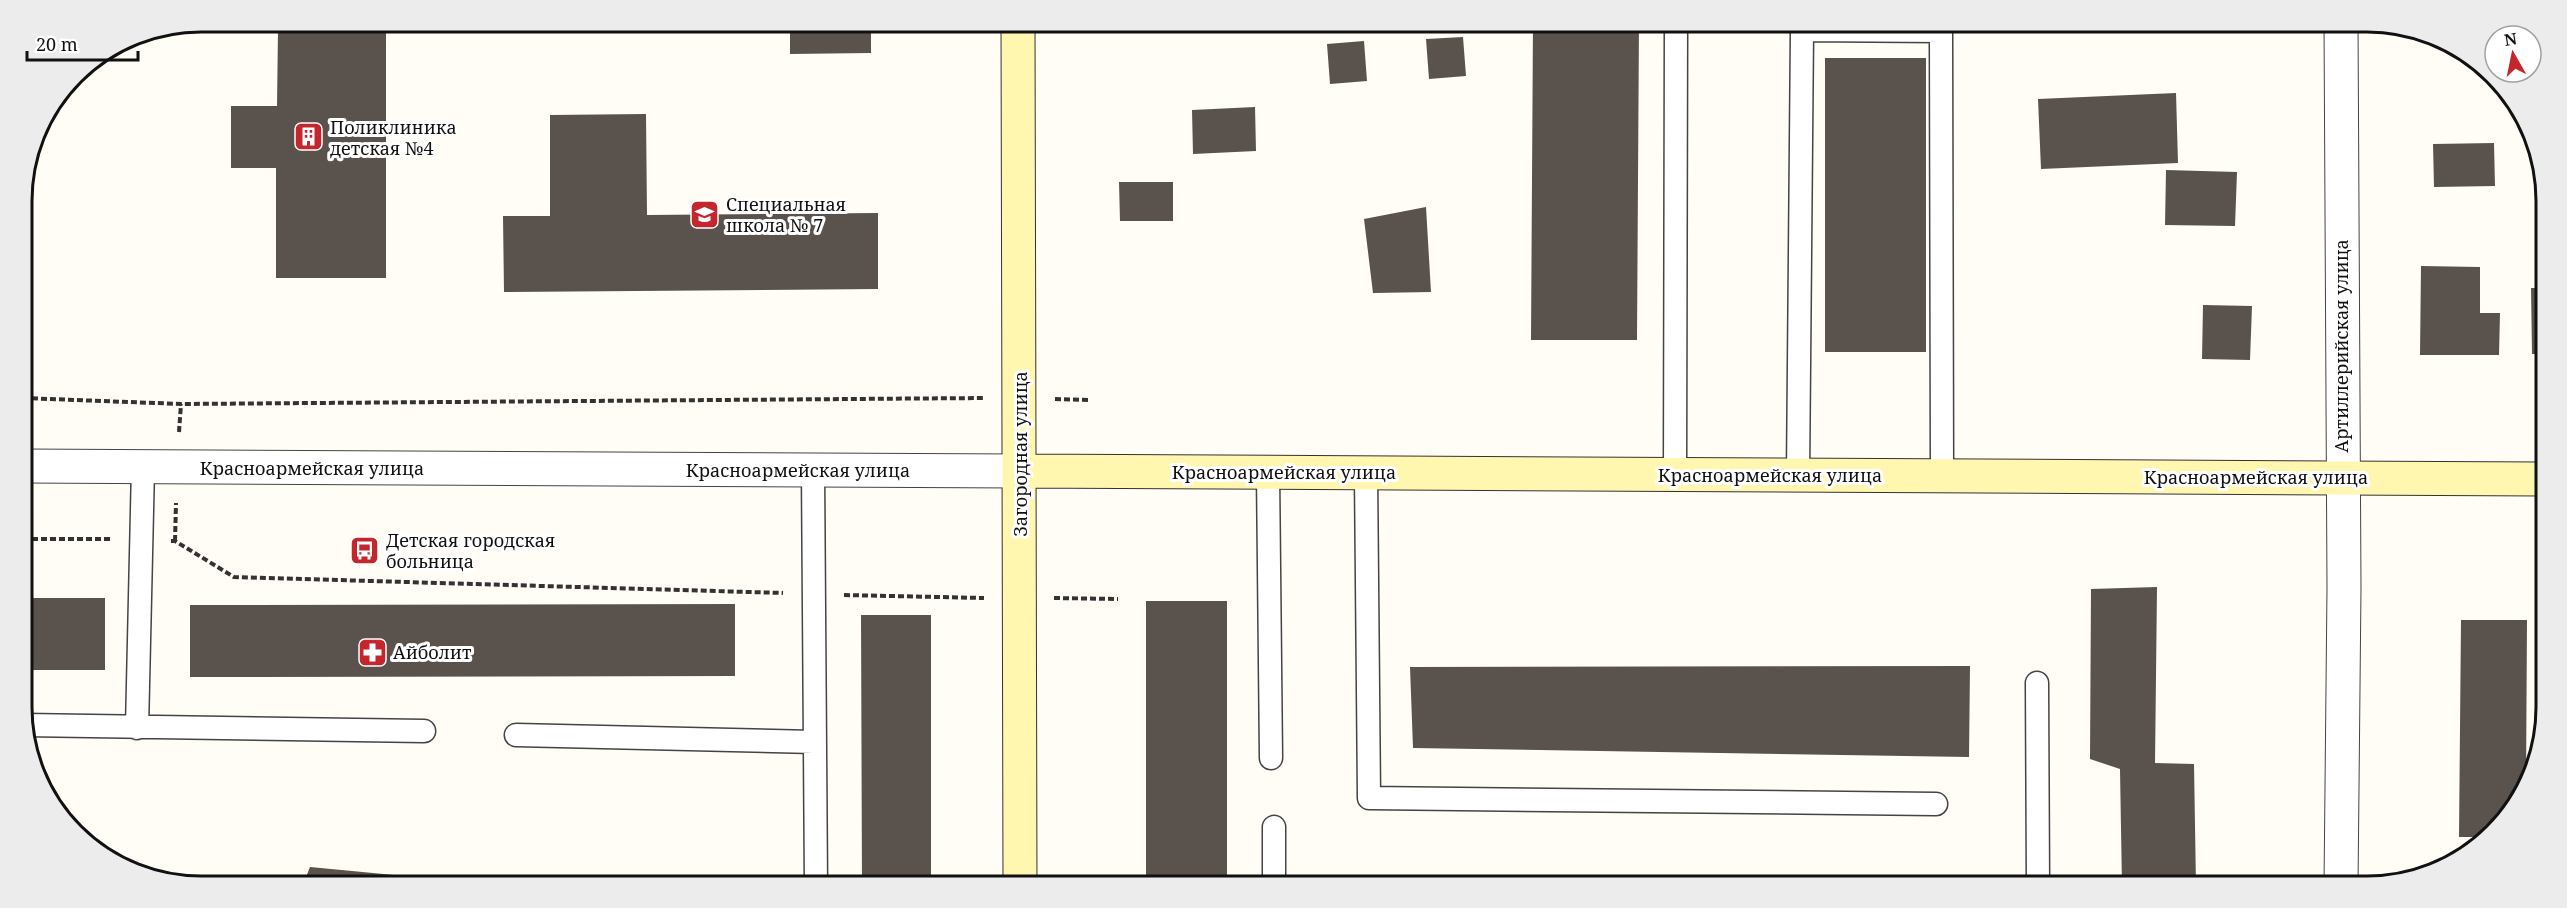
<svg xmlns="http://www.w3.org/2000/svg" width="2567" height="908" font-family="'Noto Serif',serif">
<rect width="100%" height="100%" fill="#fffdf5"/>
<path fill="#5a524d" d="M 790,21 L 871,21 L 871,53 L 790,54 Z
M 1533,21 L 1639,21 L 1637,340 L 1531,340 Z
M 278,29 L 386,29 L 386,278 L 276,278 L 276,168 L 231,168 L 231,106 L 277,106 Z
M 1463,37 L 1466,76 L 1429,79 L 1426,39 Z
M 1364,41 L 1367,81 L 1330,84 L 1327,44 Z
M 1825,58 L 1926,58 L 1926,352 L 1825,352 Z
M 2176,93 L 2178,163 L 2041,169 L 2038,99 Z
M 1255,107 L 1256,151 L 1193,154 L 1192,110 Z
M 646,114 L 647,215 L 878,213 L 878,289 L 504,292 L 503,216 L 550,216 L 550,115 Z
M 2494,143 L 2495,186 L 2434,187 L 2433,144 Z
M 2166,170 L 2237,172 L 2235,226 L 2165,225 Z
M 1119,182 L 1173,182 L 1173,221 L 1120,221 Z
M 1426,207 L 1431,292 L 1373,293 L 1364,219 Z
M 2421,266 L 2480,267 L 2480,313 L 2500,313 L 2499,355 L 2420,355 Z
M 2531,288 L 2545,288 L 2545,354 L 2532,354 Z
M 2203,305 L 2252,306 L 2250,360 L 2202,359 Z
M 2157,587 L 2155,763 L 2194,764 L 2196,887 L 2122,887 L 2120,769 L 2090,759 L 2091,589 Z
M 24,598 L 105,598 L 105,670 L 24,670 Z
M 1146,601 L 1227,601 L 1227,887 L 1146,887 Z
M 735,604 L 735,676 L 190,677 L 190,605 Z
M 861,615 L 931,615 L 931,887 L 862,887 Z
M 2461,620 L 2527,620 L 2526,786 L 2516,808 L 2476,850 L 2476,837 L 2459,837 Z
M 1970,666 L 1969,757 L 1413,748 L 1410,667 Z
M 310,867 L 394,875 L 393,887 L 302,887 Z
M 220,881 L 298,885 L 298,887 L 220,887 Z"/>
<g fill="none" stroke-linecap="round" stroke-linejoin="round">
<defs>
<path id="service" d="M 813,470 L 816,887
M 1268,472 L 1271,758
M 1366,473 L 1369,798 L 1936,804
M 1675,475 L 1676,21
M 1798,476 L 1802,30 L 1941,31 L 1942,476
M 2037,683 L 2038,887
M 24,725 L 424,731
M 137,728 L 143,467
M 516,735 L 814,742
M 1274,827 L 1274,887"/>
<path id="minor" d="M 2341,21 L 2344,588 L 2341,887"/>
<path id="tertiary" d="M 23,466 L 1020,471"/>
<path id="secondary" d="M 1018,21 L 1020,887
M 1020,471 L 2545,479"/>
</defs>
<use href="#service" stroke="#444" stroke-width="25"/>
<use href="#minor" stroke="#444" stroke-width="35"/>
<use href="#tertiary" stroke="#444" stroke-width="35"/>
<use href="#secondary" stroke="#333" stroke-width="35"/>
<path stroke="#333" stroke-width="4" stroke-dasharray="6 3" stroke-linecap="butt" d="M 23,398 L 181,404 L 985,398
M 1055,399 L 1091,400
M 179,432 L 181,404
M 23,539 L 113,539
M 171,541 L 175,541 L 234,577 L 783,593
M 175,541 L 176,503
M 844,595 L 984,598
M 1054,598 L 1118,599"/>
<use href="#service" stroke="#fff" stroke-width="22"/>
<use href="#minor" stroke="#fff" stroke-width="33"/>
<use href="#tertiary" stroke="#fff" stroke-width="33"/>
<use href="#secondary" stroke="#fff6b0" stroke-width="33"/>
</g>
<defs>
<symbol id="building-square" viewBox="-11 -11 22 22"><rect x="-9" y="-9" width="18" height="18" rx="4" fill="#c4262e" stroke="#fff"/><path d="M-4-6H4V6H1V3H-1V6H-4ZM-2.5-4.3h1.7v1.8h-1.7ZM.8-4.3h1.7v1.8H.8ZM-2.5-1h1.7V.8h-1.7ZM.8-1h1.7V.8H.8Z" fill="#fff"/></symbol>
<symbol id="school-square" viewBox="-11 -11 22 22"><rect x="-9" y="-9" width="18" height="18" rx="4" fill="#c4262e" stroke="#fff"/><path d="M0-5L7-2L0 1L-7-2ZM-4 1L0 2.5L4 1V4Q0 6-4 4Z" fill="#fff"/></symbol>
<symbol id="bus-square" viewBox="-11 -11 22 22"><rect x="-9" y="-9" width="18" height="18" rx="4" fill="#c4262e" stroke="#fff"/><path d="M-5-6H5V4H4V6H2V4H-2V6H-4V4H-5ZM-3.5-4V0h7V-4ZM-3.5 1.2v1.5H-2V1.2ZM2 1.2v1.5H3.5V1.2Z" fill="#fff"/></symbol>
<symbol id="pharmacy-square" viewBox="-11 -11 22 22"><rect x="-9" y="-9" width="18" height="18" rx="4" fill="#c4262e" stroke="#fff"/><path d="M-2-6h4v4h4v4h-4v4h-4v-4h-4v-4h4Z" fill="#fff"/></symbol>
</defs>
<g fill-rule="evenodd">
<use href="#building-square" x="292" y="120" width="33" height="33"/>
<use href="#school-square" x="688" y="198" width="33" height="33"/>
<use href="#bus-square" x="348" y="534" width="33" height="33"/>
<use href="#pharmacy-square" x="356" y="636" width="33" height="33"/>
</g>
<g text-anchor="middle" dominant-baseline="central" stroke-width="6" stroke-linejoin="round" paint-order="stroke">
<g font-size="18" fill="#111" stroke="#fff" text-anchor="start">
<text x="330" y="127">Поликлиника<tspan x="330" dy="21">детская №4</tspan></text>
<text x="726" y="204">Специальная<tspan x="726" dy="21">школа № 7</tspan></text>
<text x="386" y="540">Детская городская<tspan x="386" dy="21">больница</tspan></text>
<text x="393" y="652">Айболит</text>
</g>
<g font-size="18" fill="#111" stroke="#fff">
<text transform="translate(2341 346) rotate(-90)">Артиллерийская улица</text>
<text transform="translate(1020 454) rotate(-90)">Загородная улица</text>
<text x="312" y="468">Красноармейская улица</text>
<text x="798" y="470">Красноармейская улица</text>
<text x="1284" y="472">Красноармейская улица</text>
<text x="1770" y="475">Красноармейская улица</text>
<text x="2256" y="477">Красноармейская улица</text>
</g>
</g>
<path d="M0 0H2567V908H0ZM201 32H2367A169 169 0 0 1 2536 201V707A169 169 0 0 1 2367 876H201A169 169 0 0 1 32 707V201A169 169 0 0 1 201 32Z" fill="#ececec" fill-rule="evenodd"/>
<path fill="none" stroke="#111" stroke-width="3" d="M201 32H2367A169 169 0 0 1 2536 201V707A169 169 0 0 1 2367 876H201A169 169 0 0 1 32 707V201A169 169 0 0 1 201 32Z"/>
<g transform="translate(2513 54) rotate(351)"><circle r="28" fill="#ffffff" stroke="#a0a0a0" stroke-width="1.5"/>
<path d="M0-4.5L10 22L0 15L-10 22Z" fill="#c4262e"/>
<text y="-9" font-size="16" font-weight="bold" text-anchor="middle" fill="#111111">N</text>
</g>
<path d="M27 51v9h111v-9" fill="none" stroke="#111111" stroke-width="3"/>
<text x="36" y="51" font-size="18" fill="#111111" stroke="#ffffff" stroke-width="4.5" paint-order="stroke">20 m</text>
</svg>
